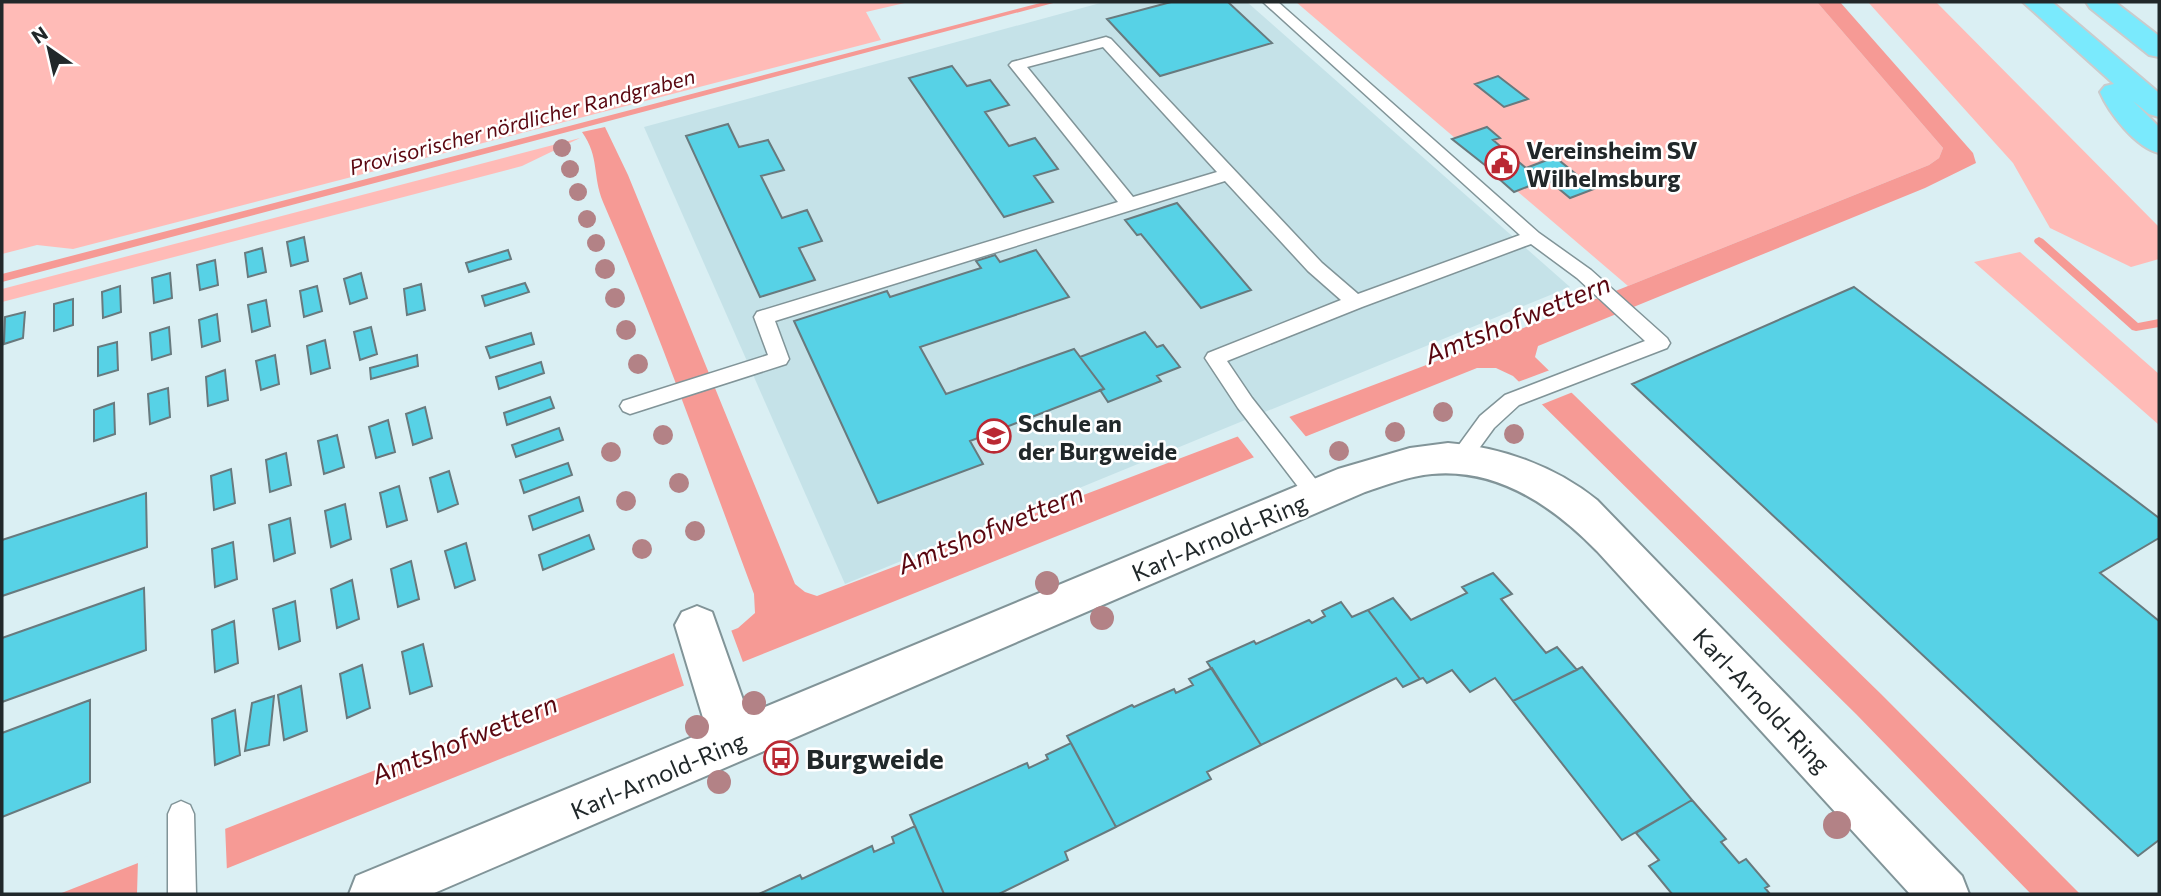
<svg xmlns="http://www.w3.org/2000/svg" width="2161" height="896" font-family="Commissioner,sans-serif">
<rect width="100%" height="100%" fill="#daeff3"/>
<path fill="#c5e2e8" d="M 1104,2 L 1247,2 L 1570,287 L 845,584 L 644,127 Z"/>
<path fill="#ffbbb7" d="M 2,2 L 909,2 L 866,12 L 881,40 L 73,249 L 37,245 L 2,254 Z
M 1296,2 L 1817,2 L 1943,148 L 1939,158 L 1929,165 L 1628,286 Z
M 1868,2 L 1936,2 L 2159,227 L 2159,259 L 2131,267 L 2050,228 L 2013,163 Z
M 580,138 L 522,166 L 2,302 L 2,289 Z
M 2020,252 L 2159,374 L 2159,425 L 1974,262 Z"/>
<path fill="#f69a95" d="M 1817,2 L 1840,2 L 1973,153 L 1976,163 L 1925,188 L 1538,346 L 1535,357 L 1881,694 L 2080,894 L 2031,894 L 1856,714 L 1513,376 L 1496,368 L 1477,368 L 163,894 L 59,894 L 738,628 L 755,613 L 754,594 C 705,463 659,331 603,202 C 592,175 600,158 582,132 L 605,127 L 628,175 L 795,584 L 805,592 L 817,596 L 1516,331 L 1929,165 L 1939,158 L 1943,148 Z"/>
<path fill="#daeff3" d="M 1550,370 L 1573,392 L 1538,406 L 1515,383 Z
M 1286,413 L 1308,439 L 1256,460 L 1235,433 Z
M 730,627 L 744,665 L 685,689 L 673,650 Z
M 225,825 L 227,872 L 172,894 L 137,894 L 138,860 Z"/>
<g fill="none" stroke-linecap="round" stroke-linejoin="round">
<path fill="#f69a95" fill-rule="evenodd" d="M 1044,2 L 1057,2 L 2,282 L 2,274 Z
M 2039,237 L 2043,239 L 2138,323 L 2159,319 L 2159,327 L 2136,331 L 2132,330 L 2035,243 L 2034,241 L 2035,239 Z"/>
</g>
<path fill="#57d2e6" stroke="#687a7e" stroke-width="2" d="M 1171,2 L 1228,2 L 1272,43 L 1160,76 L 1107,19 Z
M 952,66 L 967,86 L 990,80 L 1009,105 L 985,112 L 1009,146 L 1035,138 L 1058,169 L 1034,176 L 1053,202 L 1004,217 L 909,78 Z
M 1498,76 L 1528,99 L 1504,107 L 1475,84 Z
M 728,124 L 739,147 L 768,140 L 784,170 L 761,176 L 782,218 L 807,210 L 822,241 L 799,248 L 815,280 L 760,297 L 686,136 Z
M 1487,127 L 1500,138 L 1493,140 L 1526,168 L 1555,157 L 1594,189 L 1570,198 L 1547,179 L 1514,192 L 1498,178 L 1500,177 L 1452,139 Z
M 1177,203 L 1251,290 L 1201,308 L 1141,234 L 1137,235 L 1125,220 Z
M 304,237 L 308,261 L 291,266 L 287,242 Z
M 262,248 L 266,272 L 248,277 L 245,253 Z
M 508,250 L 511,259 L 469,272 L 466,263 Z
M 1036,250 L 1069,297 L 920,347 L 946,394 L 1074,349 L 1104,389 L 970,441 L 983,464 L 878,503 L 794,321 L 887,291 L 890,297 L 981,268 L 976,261 L 995,255 L 1000,262 Z
M 215,260 L 218,285 L 200,290 L 197,265 Z
M 170,273 L 172,298 L 154,303 L 152,278 Z
M 361,273 L 367,298 L 350,304 L 344,279 Z
M 525,283 L 529,292 L 485,306 L 482,296 Z
M 421,284 L 425,310 L 407,315 L 404,289 Z
M 120,286 L 121,312 L 103,318 L 102,292 Z
M 317,286 L 322,311 L 304,317 L 300,291 Z
M 1854,287 L 2159,518 L 2159,538 L 2100,573 L 2159,621 L 2159,840 L 2138,856 L 1632,384 Z
M 73,299 L 73,325 L 54,331 L 54,304 Z
M 266,300 L 270,326 L 252,332 L 248,305 Z
M 25,312 L 23,338 L 4,344 L 5,317 Z
M 217,314 L 220,341 L 202,347 L 199,320 Z
M 169,327 L 171,354 L 152,360 L 150,333 Z
M 371,327 L 377,354 L 360,360 L 354,332 Z
M 1145,332 L 1157,347 L 1163,345 L 1180,367 L 1157,376 L 1161,381 L 1108,402 L 1100,390 L 1104,389 L 1080,357 Z
M 531,333 L 534,344 L 490,358 L 486,347 Z
M 325,340 L 330,368 L 311,374 L 307,346 Z
M 117,342 L 118,370 L 98,376 L 98,347 Z
M 275,355 L 279,384 L 261,390 L 256,361 Z
M 417,355 L 418,366 L 371,379 L 370,368 Z
M 541,362 L 544,373 L 499,389 L 496,377 Z
M 225,370 L 228,400 L 208,406 L 206,377 Z
M 168,388 L 170,417 L 150,424 L 148,394 Z
M 550,397 L 554,408 L 507,425 L 504,413 Z
M 114,403 L 115,434 L 94,441 L 94,410 Z
M 425,407 L 432,438 L 413,445 L 406,414 Z
M 388,420 L 395,452 L 376,458 L 369,427 Z
M 559,428 L 563,440 L 516,457 L 512,445 Z
M 337,435 L 344,467 L 324,474 L 318,441 Z
M 286,453 L 291,485 L 270,492 L 266,460 Z
M 568,463 L 572,475 L 524,493 L 520,480 Z
M 231,469 L 235,503 L 214,510 L 211,476 Z
M 449,471 L 458,504 L 438,512 L 430,478 Z
M 399,486 L 407,520 L 387,527 L 380,493 Z
M 146,493 L 147,547 L 2,596 L 2,540 Z
M 579,497 L 583,511 L 533,530 L 529,516 Z
M 345,504 L 351,539 L 331,547 L 325,511 Z
M 290,518 L 295,553 L 274,561 L 269,525 Z
M 589,535 L 594,549 L 543,570 L 539,555 Z
M 233,542 L 237,579 L 215,587 L 212,549 Z
M 466,543 L 475,580 L 455,588 L 445,551 Z
M 411,561 L 419,599 L 398,607 L 391,569 Z
M 1493,573 L 1512,594 L 1501,599 L 1546,653 L 1557,647 L 1577,670 L 1513,701 L 1495,678 L 1470,692 L 1452,670 L 1427,683 L 1423,678 L 1420,679 L 1368,610 L 1393,598 L 1411,620 L 1467,593 L 1462,587 Z
M 352,580 L 359,619 L 337,628 L 331,589 Z
M 144,588 L 146,650 L 2,702 L 2,638 Z
M 295,601 L 300,641 L 279,649 L 273,609 Z
M 1341,602 L 1352,617 L 1368,610 L 1420,679 L 1403,687 L 1396,678 L 1261,745 L 1207,662 L 1254,641 L 1256,644 L 1309,620 L 1312,623 L 1325,616 L 1322,611 Z
M 234,621 L 238,663 L 215,672 L 212,630 Z
M 423,644 L 432,686 L 410,694 L 402,652 Z
M 362,665 L 370,708 L 347,718 L 340,674 Z
M 1582,667 L 1692,800 L 1622,840 L 1513,701 Z
M 1212,668 L 1261,745 L 1207,772 L 1211,779 L 1116,827 L 1067,736 L 1132,705 L 1134,707 L 1174,689 L 1176,693 L 1193,685 L 1189,679 Z
M 301,686 L 307,731 L 284,740 L 278,695 Z
M 274,696 L 269,745 L 245,751 L 252,703 Z
M 90,700 L 90,782 L 2,817 L 2,733 Z
M 235,710 L 240,755 L 215,765 L 212,719 Z
M 1071,743 L 1116,827 L 1065,852 L 1068,860 L 999,894 L 944,894 L 910,815 L 1027,763 L 1029,768 L 1048,759 L 1046,755 Z
M 1692,800 L 1726,839 L 1721,842 L 1739,863 L 1746,859 L 1769,886 L 1765,888 L 1770,894 L 1672,894 L 1649,866 L 1659,860 L 1636,833 Z
M 915,826 L 944,894 L 759,894 L 800,875 L 802,879 L 872,846 L 874,852 L 894,843 L 892,837 Z"/>
<g fill="none" stroke-linecap="round" stroke-linejoin="round">
<defs>
<path id="service" d="M 1263,2 L 1278,2 L 1539,233 L 1591,270 L 1667,338 L 1670,343 L 1667,348 L 1519,405 L 1494,428 L 1467,465 L 1460,467 L 1453,465 L 1449,459 L 1453,453 L 1480,416 L 1505,395 L 1645,341 L 1577,278 L 1531,244 L 1362,307 L 1227,361 L 1252,398 L 1328,495 L 1325,501 L 1317,504 L 1309,501 L 1238,408 L 1205,358 L 1208,353 L 1341,300 L 1308,271 L 1225,181 L 775,321 L 789,359 L 786,364 L 630,414 L 623,411 L 620,406 L 623,401 L 768,355 L 754,317 L 757,312 L 1118,202 L 1009,65 L 1012,62 L 1106,37 L 1111,39 L 1322,263 L 1358,294 L 1520,235 ZM 1103,47 L 1217,172 L 1133,197 L 1027,67 Z
M 181,801 L 190,805 L 194,814 L 196,894 L 168,894 L 168,814 L 172,805 Z"/>
<path id="minor" d="M 1448,443 C 1501,447 1555,466 1597,500 L 1962,876 L 1969,894 L 1910,894 L 1597,551 C 1553,506 1498,468 1432,474 C 1409,476 1386,485 1365,492 L 432,894 L 349,894 L 356,876 L 707,731 L 675,625 L 682,612 L 697,606 L 712,612 L 748,714 L 1338,469 L 1410,448 Z"/>
<path id="motorway" d="M 2023,2 L 2052,2 L 2159,93 L 2159,117 L 2149,114 L 2133,101 L 2159,127 L 2159,153 C 2136,148 2109,113 2100,92 L 2105,86 L 2114,84 Z
M 2086,2 L 2115,2 L 2159,36 L 2159,57 L 2149,55 L 2090,8 Z"/>
</defs>
<use href="#service" stroke="#819498" stroke-width="3"/>
<use href="#minor" stroke="#819498" stroke-width="4"/>
<use href="#motorway" stroke="#cacbcc" stroke-width="4"/>
<use href="#service" fill="#fff" fill-rule="evenodd"/>
<use href="#minor" fill="#fff" fill-rule="evenodd"/>
<use href="#motorway" fill="#7aeafd" fill-rule="evenodd"/>
</g>
<g fill="#b38286">
<circle cx="562" cy="148" r="9"/>
<circle cx="570" cy="169" r="9"/>
<circle cx="578" cy="192" r="9"/>
<circle cx="587" cy="219" r="9"/>
<circle cx="596" cy="243" r="9"/>
<circle cx="605" cy="269" r="10"/>
<circle cx="615" cy="298" r="10"/>
<circle cx="626" cy="330" r="10"/>
<circle cx="638" cy="364" r="10"/>
<circle cx="1443" cy="412" r="10"/>
<circle cx="1395" cy="432" r="10"/>
<circle cx="1514" cy="434" r="10"/>
<circle cx="663" cy="435" r="10"/>
<circle cx="1339" cy="451" r="10"/>
<circle cx="611" cy="452" r="10"/>
<circle cx="679" cy="483" r="10"/>
<circle cx="626" cy="501" r="10"/>
<circle cx="695" cy="531" r="10"/>
<circle cx="642" cy="549" r="10"/>
<circle cx="1047" cy="583" r="12"/>
<circle cx="1102" cy="618" r="12"/>
<circle cx="754" cy="703" r="12"/>
<circle cx="697" cy="727" r="12"/>
<circle cx="775" cy="759" r="12"/>
<circle cx="719" cy="782" r="12"/>
<circle cx="1837" cy="825" r="14"/>
</g>
<defs>
<symbol id="civic-ring" viewBox="-11 -11 22 22"><circle r="9.5" fill="#fff" stroke="#ba2933" stroke-width="1.5"/><path d="M-.6-6.5H3V-4.5H.6V-3L4-1V1h2V6H-6V1h2V-1L-.6-3ZM-1.2 2.5V6h2.4V2.5Z" fill="#ba2933"/></symbol>
<symbol id="school-ring" viewBox="-11 -11 22 22"><circle r="9.5" fill="#fff" stroke="#ba2933" stroke-width="1.5"/><path d="M0-5L7-2L0 1L-7-2ZM-4 1L0 2.5L4 1V4Q0 6-4 4Z" fill="#ba2933"/></symbol>
<symbol id="bus-ring" viewBox="-11 -11 22 22"><circle r="9.5" fill="#fff" stroke="#ba2933" stroke-width="1.5"/><path d="M-5-6H5V4H4V6H2V4H-2V6H-4V4H-5ZM-3.5-4V0h7V-4ZM-3.5 1.2v1.5H-2V1.2ZM2 1.2v1.5H3.5V1.2Z" fill="#ba2933"/></symbol>
</defs>
<g fill-rule="evenodd">
<use href="#civic-ring" x="1483" y="144" width="38" height="38"/>
<use href="#school-ring" x="975" y="417" width="38" height="38"/>
<use href="#bus-ring" x="762" y="739" width="38" height="38"/>
</g>
<g text-anchor="middle" dominant-baseline="central" stroke-width="5" stroke-linejoin="round" paint-order="stroke">
<g font-size="21" font-style="italic" fill="#5a0710" stroke="#fff">
<text transform="translate(522 121) rotate(-15)">Provisorischer nördlicher Randgraben</text>
</g>
<g font-size="24" font-weight="bold" fill="#21282a" stroke="#fff" text-anchor="start">
<text x="1526" y="149">Vereinsheim SV<tspan x="1526" dy="28">Wilhelmsburg</tspan></text>
<text x="1018" y="422">Schule an<tspan x="1018" dy="28">der Burgweide</tspan></text>
</g>
<g font-size="24" fill="#21282a" stroke="#fff">
<text transform="translate(1219 537) rotate(-23)">Karl-Arnold-Ring</text>
<text transform="translate(1762 700) rotate(47)">Karl-Arnold-Ring</text>
<text transform="translate(658 775) rotate(-23)">Karl-Arnold-Ring</text>
</g>
<g font-size="26" font-style="italic" fill="#5a0710" stroke="#fff">
<text transform="translate(1517 318) rotate(-22)">Amtshofwettern</text>
<text transform="translate(990 528) rotate(-22)">Amtshofwettern</text>
<text transform="translate(464 738) rotate(-22)">Amtshofwettern</text>
</g>
<g font-size="28" font-weight="bold" fill="#21282a" stroke="#fff" text-anchor="start">
<text x="806" y="758">Burgweide</text>
</g>
</g>
<rect width="2161" height="896" fill="none" stroke="#21282a" stroke-width="7"/>
<g transform="translate(49 49) rotate(326)" stroke="#ffffff" stroke-width="5" paint-order="stroke">
<path d="M0-5L12 26L0 18L-12 26Z" fill="#21282a"/>
<text y="-10" font-size="19" font-weight="bold" text-anchor="middle" fill="#21282a">N</text>
</g>
</svg>
